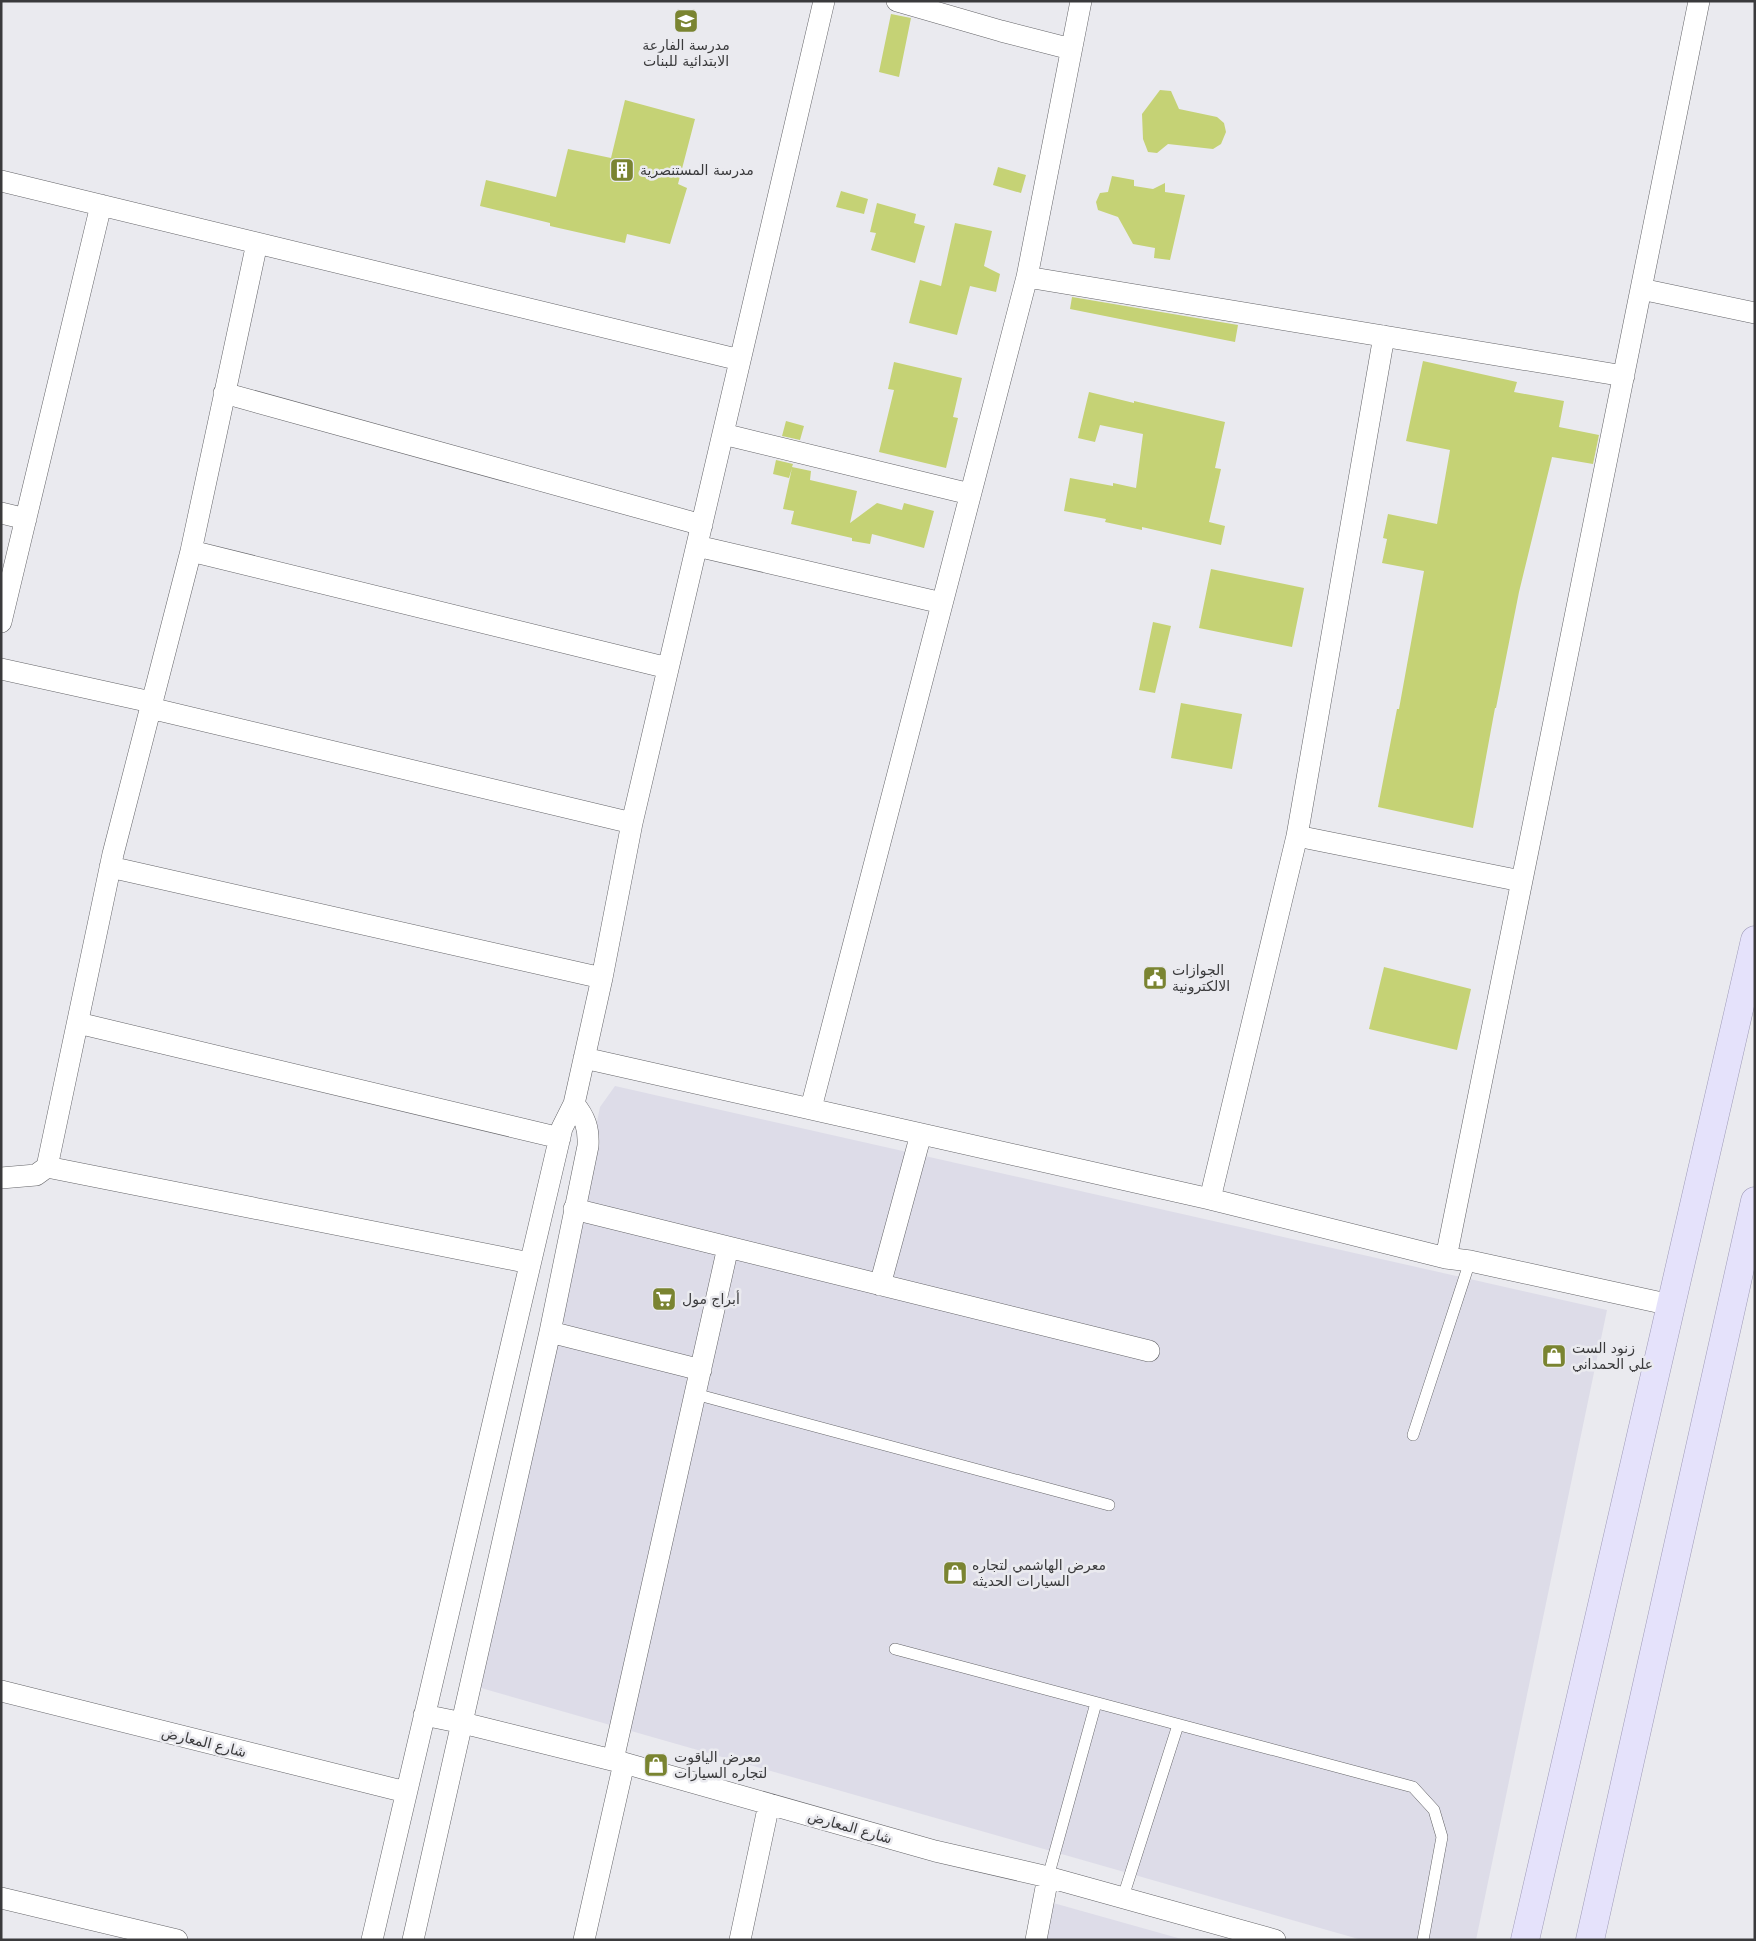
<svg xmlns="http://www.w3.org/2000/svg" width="1756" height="1941" font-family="'DejaVu Sans',Vazirmatn,sans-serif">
<rect width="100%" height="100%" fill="#eaeaef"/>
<path fill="#dddce8" d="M 615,1086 L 1607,1310 L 1476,1940 L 1362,1940 L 481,1688 L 600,1107 Z
M 1032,1897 L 1185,1940 L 1031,1940 Z"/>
<path fill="#c5d275" d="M 891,14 L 911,18 L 899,77 L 879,72 Z
M 1160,90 L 1171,91 L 1179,109 L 1217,117 L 1224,123 L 1226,132 L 1221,144 L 1213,149 L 1168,144 L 1157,153 L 1148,152 L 1143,139 L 1142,114 Z
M 625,100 L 695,119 L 678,184 L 687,188 L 670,244 L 627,234 L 625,243 L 550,226 L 550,223 L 480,206 L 486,180 L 556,197 L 568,149 L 611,158 Z
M 998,167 L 1026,175 L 1021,193 L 993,185 Z
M 1112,176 L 1134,180 L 1134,186 L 1153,189 L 1165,183 L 1165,192 L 1185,195 L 1170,260 L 1154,258 L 1155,248 L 1133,244 L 1118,217 L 1098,210 L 1096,202 L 1100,193 L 1108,192 Z
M 841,191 L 868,199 L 864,214 L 836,207 Z
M 877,203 L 916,214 L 914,223 L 925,226 L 915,263 L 871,250 L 876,233 L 870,232 Z
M 955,223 L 992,231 L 984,266 L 1000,274 L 996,292 L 970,286 L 957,335 L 909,323 L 920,280 L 941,286 Z
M 1072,297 L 1238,325 L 1235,342 L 1070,309 Z
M 1423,361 L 1517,382 L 1514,392 L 1564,401 L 1559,427 L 1599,435 L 1593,464 L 1552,457 L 1519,592 L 1496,708 L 1495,708 L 1473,828 L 1378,807 L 1397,709 L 1399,709 L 1424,571 L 1382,563 L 1387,539 L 1383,538 L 1388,514 L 1437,524 L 1450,450 L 1406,441 Z
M 894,362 L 962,378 L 953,417 L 958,418 L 946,468 L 879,452 L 894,390 L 888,389 Z
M 1089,392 L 1134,403 L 1134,401 L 1225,422 L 1215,468 L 1221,469 L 1209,522 L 1225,526 L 1221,545 L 1142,527 L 1142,530 L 1105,522 L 1106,519 L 1064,511 L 1070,478 L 1113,486 L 1113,483 L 1136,488 L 1143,434 L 1100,425 L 1095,442 L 1078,438 Z
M 786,421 L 804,426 L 800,440 L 782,436 Z
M 776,460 L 793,464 L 792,467 L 811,471 L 810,480 L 857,491 L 850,523 L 877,503 L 902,510 L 904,503 L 934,511 L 924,548 L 872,534 L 870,544 L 852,541 L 852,538 L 791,524 L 794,511 L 783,509 L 792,468 L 789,478 L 773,474 Z
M 1211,569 L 1304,588 L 1292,647 L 1199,628 Z
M 1153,622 L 1171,626 L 1155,693 L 1139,690 Z
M 1181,703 L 1242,714 L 1232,769 L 1171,758 Z
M 1384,967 L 1471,989 L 1457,1050 L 1369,1029 Z"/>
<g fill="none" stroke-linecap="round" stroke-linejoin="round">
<defs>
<path id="service" d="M 695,1394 L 1109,1505
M 1413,1435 L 1470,1261
M 895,1649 L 1413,1787 L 1434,1810 L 1442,1837 L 1423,1940
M 1048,1877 L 1096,1703
M 1123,1897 L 1178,1725"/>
<path id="minor" d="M 897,1 L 1001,31 L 1071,49
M 1,181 L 740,360
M 257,243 L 191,551 L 668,668
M 1027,277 L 1081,1
M 1641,289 L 1699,1
M 1384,336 L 1297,836 L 1521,881
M 224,393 L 702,525
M 723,434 L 970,494
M 1,513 L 26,519
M 697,546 L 942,603
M 1,622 L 101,205
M 1,669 L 151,702
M 150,708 L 632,823
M 110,867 L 602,978
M 78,1023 L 560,1138
M 584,1058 L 1210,1199 L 1446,1258 L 1470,1261 L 1671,1305
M 811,1108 L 1027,277 L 1624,376
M 47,1167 L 113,854 L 191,551
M 1,1178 L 36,1175 L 47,1167 L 530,1263
M 1210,1199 L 1297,836
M 574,1209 L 1149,1351
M 1446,1258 L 1641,289 L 1755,313
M 880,1285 L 921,1134
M 550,1332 L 701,1370
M 1,1691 L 406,1792
M 424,1715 L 463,1723 L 624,1763 L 935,1851 L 1048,1877 L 1275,1940
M 613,1760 L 728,1247
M 1,1898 L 177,1940
M 372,1940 L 562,1128 L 574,1104 L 602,978 L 632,823 L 824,1
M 413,1940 L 550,1332 L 588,1146 C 589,1128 585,1117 574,1104
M 584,1940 L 624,1763
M 740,1940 L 769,1804
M 1036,1940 L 1048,1877"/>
<path id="primary" d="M 1525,1940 L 1755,940
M 1590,1940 L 1755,1201"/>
</defs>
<use href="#service" stroke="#646468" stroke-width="12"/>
<use href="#minor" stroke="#646468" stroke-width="22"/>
<use href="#primary" stroke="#9e9ab7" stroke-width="29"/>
<use href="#service" stroke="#fff" stroke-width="11"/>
<use href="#minor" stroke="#fff" stroke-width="21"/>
<use href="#primary" stroke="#e5e2fb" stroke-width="28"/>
</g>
<defs>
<symbol id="school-square" viewBox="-11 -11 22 22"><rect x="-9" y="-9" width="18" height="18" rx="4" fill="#7a8431" stroke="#eaeaef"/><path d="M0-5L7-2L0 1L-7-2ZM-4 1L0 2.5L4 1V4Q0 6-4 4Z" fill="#fff"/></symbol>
<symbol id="building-square" viewBox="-11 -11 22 22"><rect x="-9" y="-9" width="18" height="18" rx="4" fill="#7a8431" stroke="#eaeaef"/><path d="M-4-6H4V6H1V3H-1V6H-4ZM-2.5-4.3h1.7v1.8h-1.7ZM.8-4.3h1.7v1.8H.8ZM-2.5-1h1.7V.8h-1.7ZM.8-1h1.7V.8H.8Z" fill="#fff"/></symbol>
<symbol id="civic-square" viewBox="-11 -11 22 22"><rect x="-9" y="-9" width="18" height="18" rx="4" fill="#7a8431" stroke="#eaeaef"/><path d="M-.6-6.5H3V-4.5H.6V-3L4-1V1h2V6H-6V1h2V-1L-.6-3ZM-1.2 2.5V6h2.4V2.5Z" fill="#fff"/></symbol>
<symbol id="supermarket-square" viewBox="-11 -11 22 22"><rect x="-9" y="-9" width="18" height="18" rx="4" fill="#7a8431" stroke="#eaeaef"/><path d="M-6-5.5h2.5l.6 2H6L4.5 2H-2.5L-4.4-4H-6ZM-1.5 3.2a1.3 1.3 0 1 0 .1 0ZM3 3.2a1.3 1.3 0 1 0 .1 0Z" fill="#fff"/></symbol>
<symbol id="shop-square" viewBox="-11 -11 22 22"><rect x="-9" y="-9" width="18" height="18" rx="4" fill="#7a8431" stroke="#eaeaef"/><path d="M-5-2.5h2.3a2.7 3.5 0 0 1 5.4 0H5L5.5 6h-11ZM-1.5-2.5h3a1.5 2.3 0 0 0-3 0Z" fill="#fff"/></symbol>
</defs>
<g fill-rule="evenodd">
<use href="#school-square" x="672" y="7" width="28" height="28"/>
<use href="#building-square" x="608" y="156" width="28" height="28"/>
<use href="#civic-square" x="1141" y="964" width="28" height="28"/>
<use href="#supermarket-square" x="650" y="1285" width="28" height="28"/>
<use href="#shop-square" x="1540" y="1342" width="28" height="28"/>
<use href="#shop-square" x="941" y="1559" width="28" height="28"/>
<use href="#shop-square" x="642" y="1751" width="28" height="28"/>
</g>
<g text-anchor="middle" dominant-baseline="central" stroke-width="5" stroke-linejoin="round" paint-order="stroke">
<g font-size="14" fill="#3a3a3c" stroke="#eaeaef" text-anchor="start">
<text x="686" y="45" text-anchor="middle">مدرسة الفارعة<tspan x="686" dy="16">الابتدائية للبنات</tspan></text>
<text x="640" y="170">مدرسة المستنصرية</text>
<text x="1172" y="970">الجوازات<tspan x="1172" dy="16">الالكترونية</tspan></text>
<text x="682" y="1299">أبراج مول</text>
<text x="1572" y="1348">زنود الست<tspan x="1572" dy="16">علي الحمداني</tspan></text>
<text x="972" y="1565">معرض الهاشمي لتجاره<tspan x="972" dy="16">السيارات الحديثه</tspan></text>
<text x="674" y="1757">معرض الياقوت<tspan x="674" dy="16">لتجاره السيارات</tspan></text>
</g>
<g font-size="14" fill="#3a3a3c" stroke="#eaeaef">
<text transform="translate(204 1742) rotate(14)">شارع المعارض</text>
<text transform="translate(850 1827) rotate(16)">شارع المعارض</text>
</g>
</g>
<rect width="1756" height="1941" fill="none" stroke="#3a3a3c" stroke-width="5"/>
</svg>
